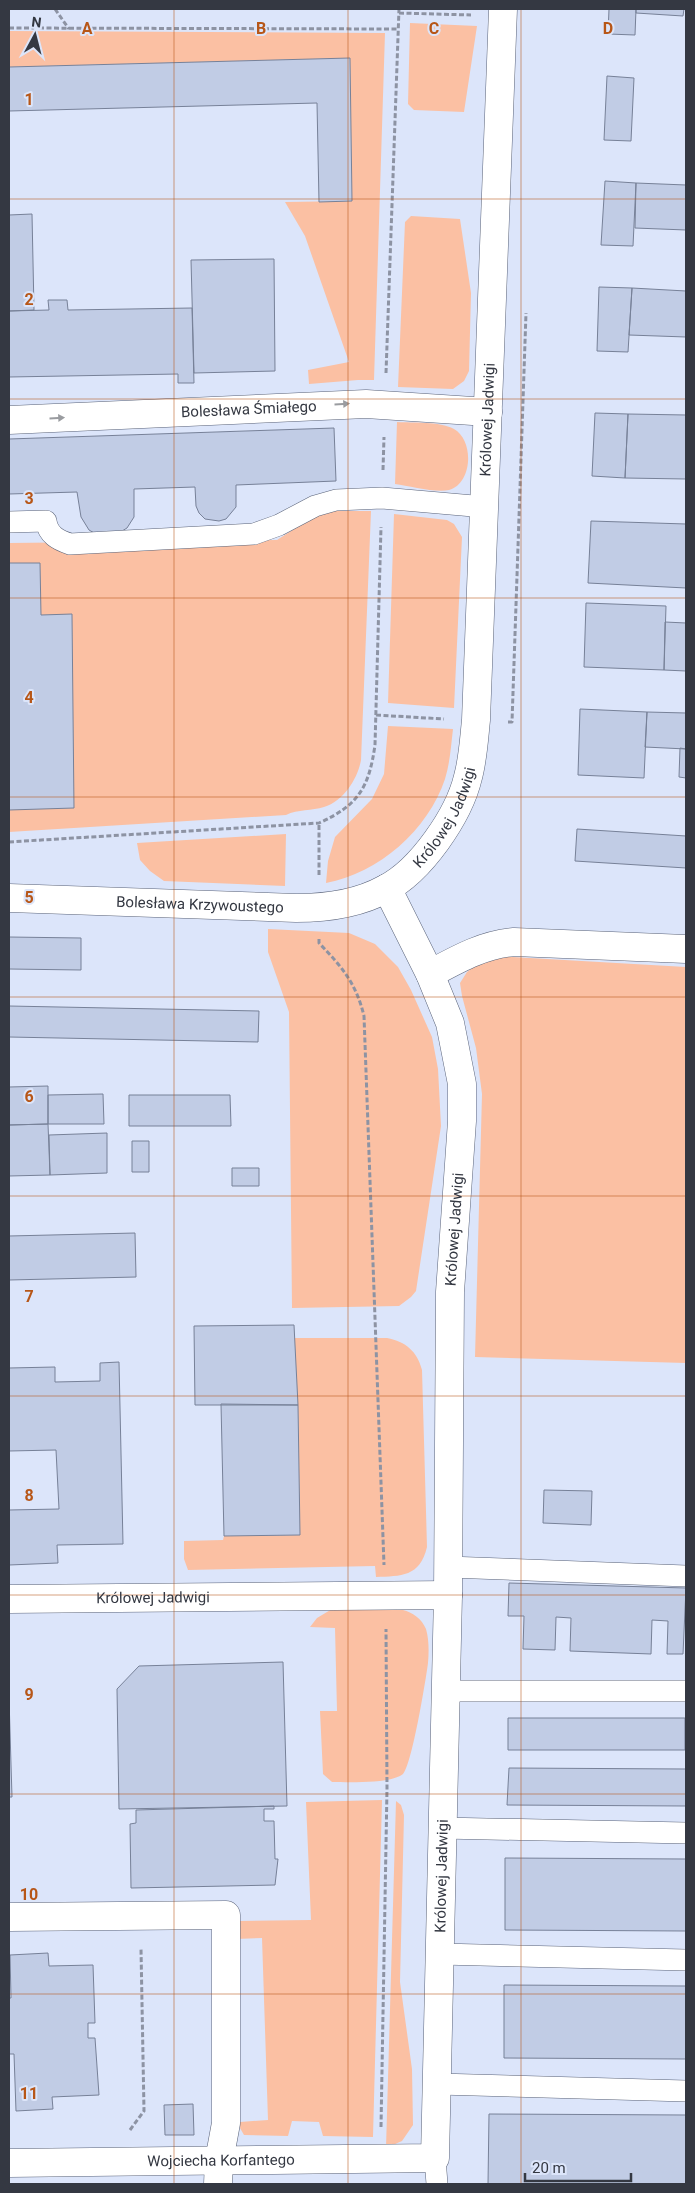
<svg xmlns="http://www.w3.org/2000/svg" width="695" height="2193" font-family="Roboto,sans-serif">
<rect width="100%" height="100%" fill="#dce5fa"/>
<path fill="#fbc0a3" d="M 410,23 L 477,26 L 464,112 L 414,110 L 408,104 Z
M 9,31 L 385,33 L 374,380 L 358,380 L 309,384 L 308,370 L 349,362 L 305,236 L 285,202 L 352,201 L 350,58 L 9,67 Z
M 411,216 L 460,219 L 471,293 L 469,371 L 464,381 L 453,389 L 398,387 L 405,222 Z
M 397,422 C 414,423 439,421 454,429 C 475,441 472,484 449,490 C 436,493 409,486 395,484 Z
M 322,511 L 371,511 L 361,760 C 358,778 344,801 324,807 C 312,811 298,809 286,815 L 9,832 L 9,543 L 277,540 Z
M 394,514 L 447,520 L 454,524 L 462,537 L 454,708 L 388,703 Z
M 388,726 L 453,729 C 451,746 450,763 445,779 C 428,830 379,873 326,883 L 328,861 L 335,837 L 372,799 L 384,774 Z
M 286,834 L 285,886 L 164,881 L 150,871 L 140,860 L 137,843 Z
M 268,929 L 349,933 L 375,944 L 398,967 L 411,990 L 432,1037 L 438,1069 L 441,1126 L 416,1291 L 411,1297 L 399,1306 L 292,1308 L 289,1012 L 268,952 Z
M 493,956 L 686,967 L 686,1363 L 475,1357 L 482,1094 L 476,1048 L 462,996 L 460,983 L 467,972 L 479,962 Z
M 294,1338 L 387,1338 C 406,1342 417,1351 422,1370 L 427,1547 C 420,1577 401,1576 376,1577 L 375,1566 L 188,1570 L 184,1559 L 184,1541 L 223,1540 L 224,1536 L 300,1535 L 298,1405 Z
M 332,1609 L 403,1610 C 412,1612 422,1619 426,1629 C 429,1639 429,1652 428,1663 C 426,1679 412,1765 403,1774 C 391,1784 348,1782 332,1782 L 323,1774 L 320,1711 L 337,1711 L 335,1628 L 310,1627 L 317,1618 Z
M 382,1800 L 373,2137 L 323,2136 L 319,2122 L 292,2121 L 288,2136 L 244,2135 L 240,2128 L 240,2122 L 268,2120 L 262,1938 L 235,1939 L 239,1921 L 311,1920 L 306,1802 Z
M 396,1801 L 401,1805 L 404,1815 L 400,1982 L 412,2069 L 413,2125 L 402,2141 L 386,2148 Z"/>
<path fill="#c1cce5" stroke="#778198" d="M 609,9 L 636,9 L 635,35 L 608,34 Z
M 636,9 L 684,9 L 683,16 L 636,13 Z
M 350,58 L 352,201 L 319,202 L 317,103 L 9,111 L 9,67 Z
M 607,76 L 634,78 L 631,141 L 604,140 Z
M 605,181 L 636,183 L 633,246 L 601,245 Z
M 636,183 L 686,185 L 686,230 L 635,228 Z
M 32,214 L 34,310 L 9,311 L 9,215 Z
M 274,259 L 275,371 L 194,373 L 191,260 Z
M 599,287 L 632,288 L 628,352 L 597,351 Z
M 632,288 L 686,291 L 686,337 L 629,335 Z
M 48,300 L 67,300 L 68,310 L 192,308 L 194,383 L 178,383 L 178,374 L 9,377 L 9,311 L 49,310 Z
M 595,413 L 628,414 L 625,478 L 592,476 Z
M 628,414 L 686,415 L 686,479 L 625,478 Z
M 334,428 L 336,481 L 236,485 L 236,507 L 226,519 L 219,521 L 205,519 L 199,513 L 196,506 L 195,487 L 134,489 L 134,517 L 127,528 L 122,531 L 96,534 L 89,530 L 81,517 L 77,492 L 9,494 L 9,439 Z
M 591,521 L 686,524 L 686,588 L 588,583 Z
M 9,563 L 40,563 L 41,615 L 72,614 L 74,808 L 9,810 Z
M 586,603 L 666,606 L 664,670 L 584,667 Z
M 665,622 L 686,623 L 686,671 L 664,670 Z
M 580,709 L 647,712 L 644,778 L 578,775 Z
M 647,712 L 686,713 L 686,749 L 645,747 Z
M 680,748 L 686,749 L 686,778 L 679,777 Z
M 577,829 L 686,836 L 686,868 L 575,861 Z
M 9,937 L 81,938 L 81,970 L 9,969 Z
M 9,1006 L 259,1011 L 258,1042 L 9,1037 Z
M 48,1086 L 48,1124 L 9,1125 L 9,1087 Z
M 103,1094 L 104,1124 L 48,1124 L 48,1095 Z
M 129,1095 L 230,1095 L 231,1126 L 129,1126 Z
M 48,1124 L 50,1175 L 9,1176 L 9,1125 Z
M 107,1133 L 107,1173 L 50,1175 L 49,1135 Z
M 132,1141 L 149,1141 L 149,1172 L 132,1172 Z
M 232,1168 L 259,1168 L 259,1186 L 232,1186 Z
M 135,1233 L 136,1277 L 9,1280 L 9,1236 Z
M 294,1325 L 298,1405 L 195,1405 L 194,1326 Z
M 119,1362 L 123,1544 L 57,1545 L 58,1563 L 9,1565 L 9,1510 L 59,1509 L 56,1450 L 9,1451 L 9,1368 L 55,1367 L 55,1382 L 100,1381 L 100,1363 Z
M 221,1404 L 298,1405 L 300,1535 L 224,1536 Z
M 544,1490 L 592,1491 L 591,1525 L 543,1523 Z
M 509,1583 L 686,1588 L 683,1654 L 667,1654 L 668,1621 L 652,1620 L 651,1654 L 570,1651 L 571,1618 L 556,1617 L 555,1650 L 523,1649 L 524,1616 L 508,1616 Z
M 283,1662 L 287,1806 L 119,1809 L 117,1689 L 139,1666 Z
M 9,1698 L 12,1797 L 9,1797 Z
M 508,1718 L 685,1718 L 685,1750 L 508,1750 Z
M 509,1768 L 686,1769 L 686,1806 L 507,1805 Z
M 274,1806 L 274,1809 L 264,1809 L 264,1821 L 274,1821 L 275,1859 L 278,1859 L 275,1885 L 131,1888 L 130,1824 L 136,1823 L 136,1810 Z
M 505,1858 L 686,1859 L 686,1931 L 505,1930 Z
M 48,1953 L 49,1966 L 93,1965 L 95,2023 L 88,2023 L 88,2038 L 95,2038 L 99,2095 L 52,2097 L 53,2109 L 16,2111 L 14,2054 L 9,2054 L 9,1998 L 11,1998 L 10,1955 Z
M 504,1985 L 686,1986 L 686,2059 L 504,2058 Z
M 193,2104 L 194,2135 L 165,2135 L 164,2105 Z
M 489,2114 L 686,2115 L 686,2184 L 488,2184 Z"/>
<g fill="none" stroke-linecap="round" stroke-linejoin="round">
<defs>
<path id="lane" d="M 9,522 L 46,521 C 48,535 58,540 70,544 L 254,534 L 279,525 L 315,506 L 336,500 L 382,498 L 485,507
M 448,1567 L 686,1576
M 445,1691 L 686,1691
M 442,1828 L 686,1833
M 440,1954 L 686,1960
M 438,2084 L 686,2091
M 435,2158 L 437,2184"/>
<g id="street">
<path id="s1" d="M 9,420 L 366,404 L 488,412"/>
<path d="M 430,974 C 458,959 482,945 514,942 L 686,949"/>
<path id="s2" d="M 9,1599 L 448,1595"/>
<path d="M 9,1917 L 226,1915 L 226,2123 L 219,2161 L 218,2184"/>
<path id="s3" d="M 9,2163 L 435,2158 L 448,1595 L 450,1292 L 462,1121 L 462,1084 L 450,1023 L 430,974 L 387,888"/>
</g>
<g id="secondary">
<path id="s4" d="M 9,898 L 296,908 C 327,908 358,904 385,889 C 421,871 459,815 468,777 C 473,759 474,739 476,720 L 503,9"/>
</g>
</defs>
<use href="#lane" stroke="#5a6379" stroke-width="22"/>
<use href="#street" stroke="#5a6379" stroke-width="29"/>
<use href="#secondary" stroke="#5a6379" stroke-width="29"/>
<path stroke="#8d93a3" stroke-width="3" stroke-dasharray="5 2.5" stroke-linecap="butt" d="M 55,9 L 69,29
M 399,13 L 471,15
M 9,28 L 399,29
M 386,373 L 399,9
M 383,470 L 384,437
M 376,715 L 444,719
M 508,722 L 512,722 L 526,313
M 9,842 L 319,823 C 359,805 369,787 375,745 L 381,527
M 319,875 L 319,823
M 319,939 L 319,943 C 342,967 356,983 364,1016 L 384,1565
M 381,2127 L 387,1788 L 386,1629
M 130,2130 L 144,2111 L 141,1949"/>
<use href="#lane" stroke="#fff" stroke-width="21"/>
<use href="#street" stroke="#fff" stroke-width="28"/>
<use href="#secondary" stroke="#fff" stroke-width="28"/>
</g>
<defs><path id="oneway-solid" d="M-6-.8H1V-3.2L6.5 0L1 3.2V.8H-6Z" transform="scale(1.25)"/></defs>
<g fill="#9a9ca0">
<use href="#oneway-solid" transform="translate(342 404) rotate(-3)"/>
<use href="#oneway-solid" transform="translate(57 418) rotate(-3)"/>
</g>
<path fill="none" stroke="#b75617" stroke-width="1" stroke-opacity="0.55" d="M 174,9 L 174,2184M 348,9 L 348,2184M 521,9 L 521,2184M 9,199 L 686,199M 9,399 L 686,399M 9,598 L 686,598M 9,797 L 686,797M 9,997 L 686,997M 9,1196 L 686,1196M 9,1396 L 686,1396M 9,1595 L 686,1595M 9,1794 L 686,1794M 9,1994 L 686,1994"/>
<g text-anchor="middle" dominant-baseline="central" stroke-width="4" stroke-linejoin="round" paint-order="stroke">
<g font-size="15" fill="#343842" stroke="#dce5fa">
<text stroke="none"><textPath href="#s1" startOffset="240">Bolesława Śmiałego</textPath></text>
<text stroke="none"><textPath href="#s4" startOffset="880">Królowej Jadwigi</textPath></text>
<text stroke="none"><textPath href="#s4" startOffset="475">Królowej Jadwigi</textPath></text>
<text stroke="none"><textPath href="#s4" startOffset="191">Bolesława Krzywoustego</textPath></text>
<text stroke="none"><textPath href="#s3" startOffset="1355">Królowej Jadwigi</textPath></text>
<text stroke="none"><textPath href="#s2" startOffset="144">Królowej Jadwigi</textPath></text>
<text stroke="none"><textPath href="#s3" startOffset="708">Królowej Jadwigi</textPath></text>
<text stroke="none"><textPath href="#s3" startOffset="212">Wojciecha Korfantego</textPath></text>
</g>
</g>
<g font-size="16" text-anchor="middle" font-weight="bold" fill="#b75617" stroke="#dce5fa" stroke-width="4" stroke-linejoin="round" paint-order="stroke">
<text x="87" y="34">A</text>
<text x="261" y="34">B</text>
<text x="434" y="34">C</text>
<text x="608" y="34">D</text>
<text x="29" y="105">1</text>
<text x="29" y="305">2</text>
<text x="29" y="504">3</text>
<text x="29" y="703">4</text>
<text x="29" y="903">5</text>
<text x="29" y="1102">6</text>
<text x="29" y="1302">7</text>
<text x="29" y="1501">8</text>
<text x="29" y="1700">9</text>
<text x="29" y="1900">10</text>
<text x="29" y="2099">11</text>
</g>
<rect width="695" height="2193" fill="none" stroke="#343842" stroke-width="20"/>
<g transform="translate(35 35) rotate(7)" stroke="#dce5fa" stroke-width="4" paint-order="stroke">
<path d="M0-4L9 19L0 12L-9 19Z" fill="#343842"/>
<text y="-8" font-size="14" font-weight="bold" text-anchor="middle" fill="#343842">N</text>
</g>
<path d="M525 2173v8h106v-8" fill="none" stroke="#343842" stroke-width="2.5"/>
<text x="532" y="2173" font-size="15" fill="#343842" stroke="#dce5fa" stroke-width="4" paint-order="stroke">20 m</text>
</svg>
